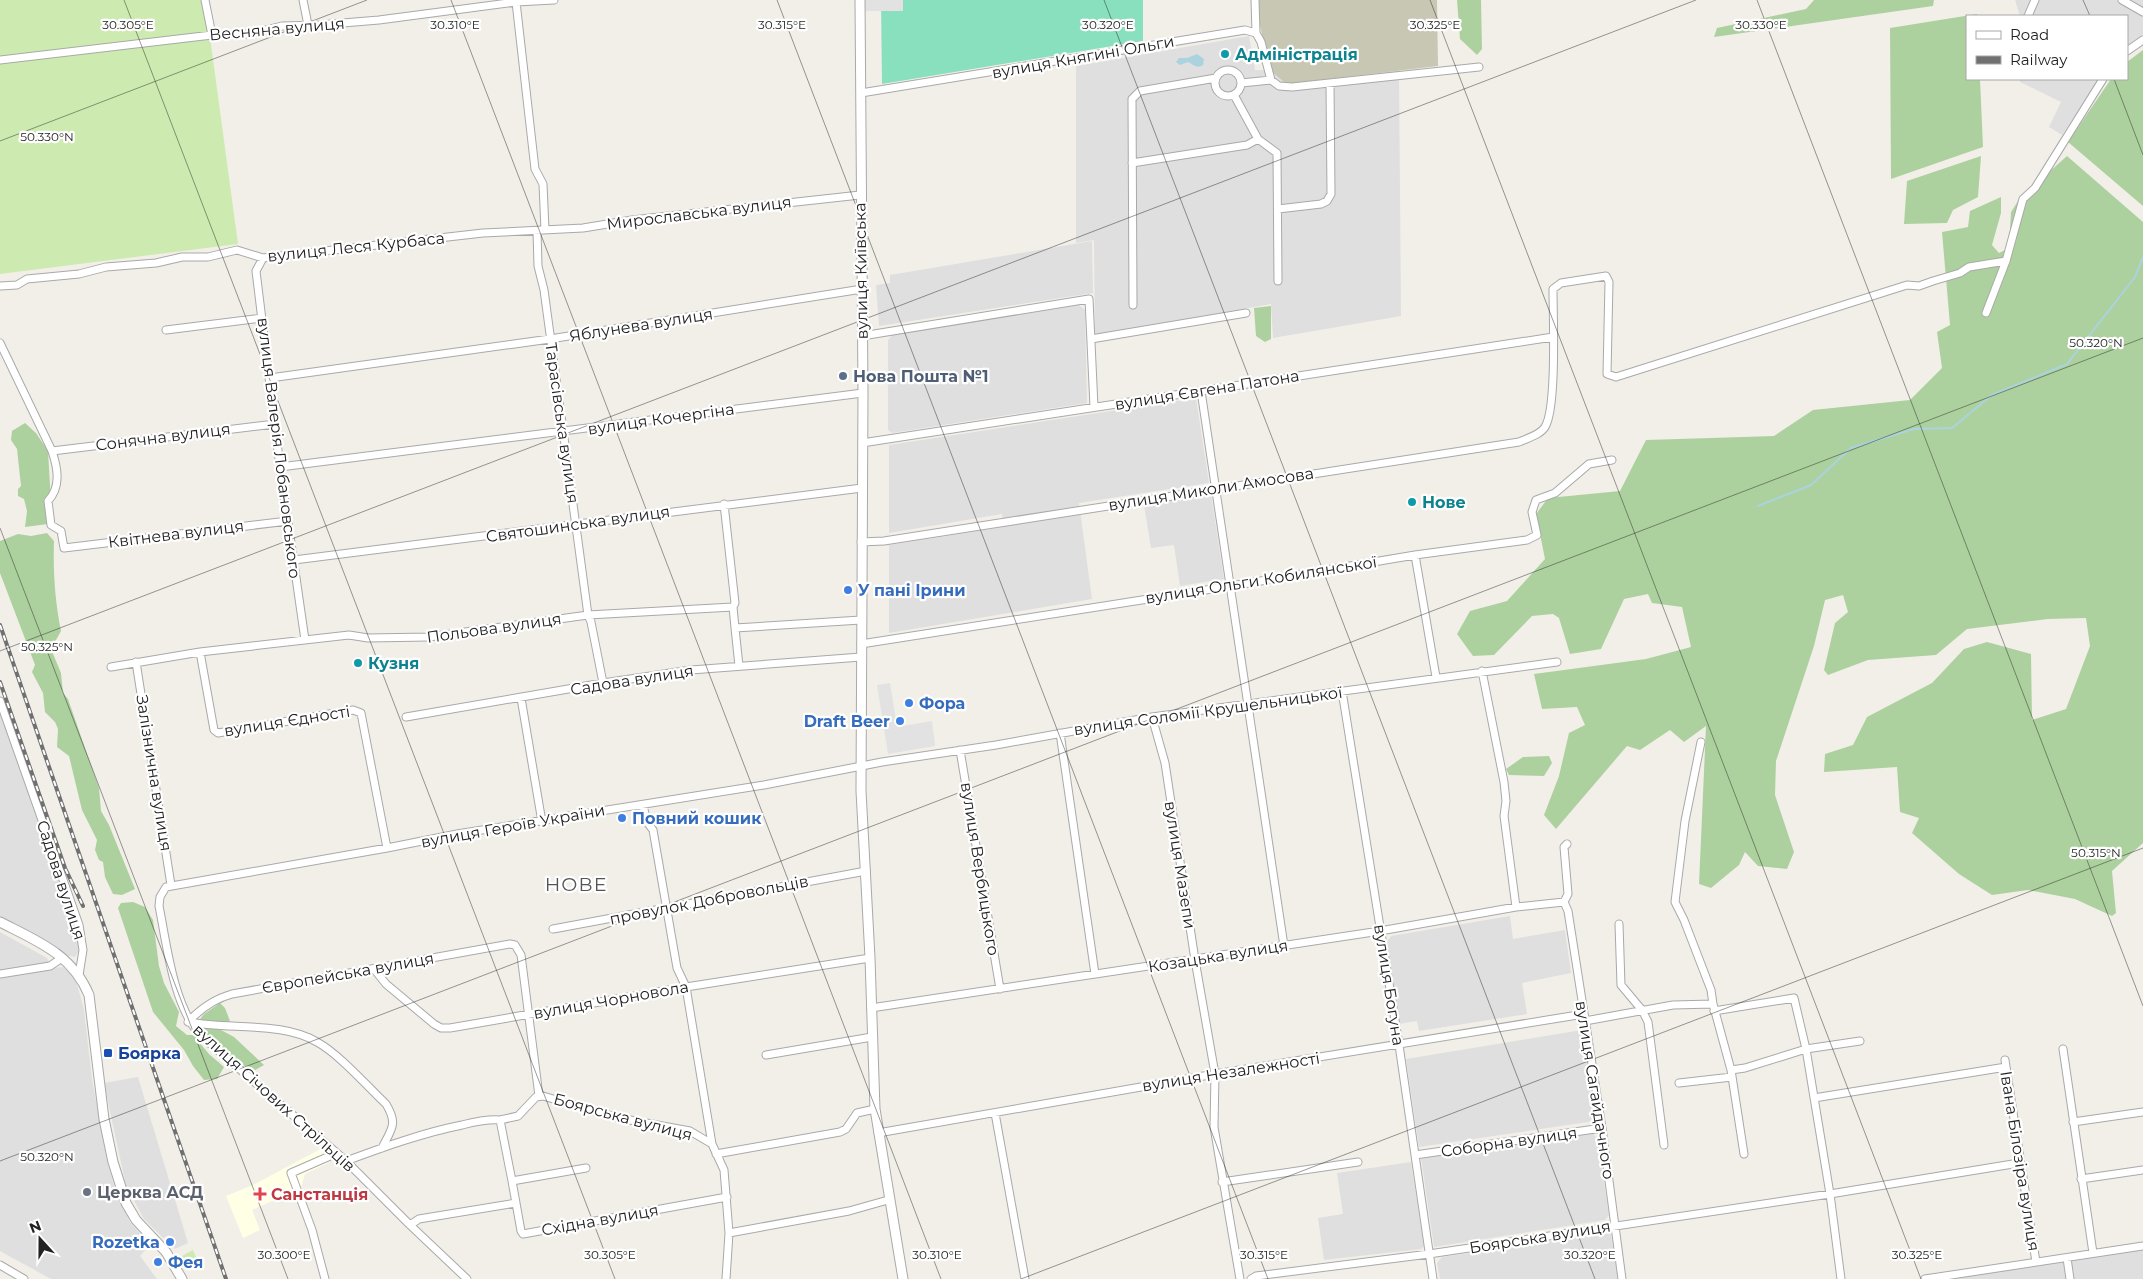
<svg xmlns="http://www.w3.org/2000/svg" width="2143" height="1279" font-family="Montserrat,sans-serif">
<rect width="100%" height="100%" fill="#f2efe9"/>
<path fill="#e0dfdf" d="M 2015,0 L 2143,0 L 2143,37 L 2127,48 L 2127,16 L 2020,16 Z
M 1249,36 L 1255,70 L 1270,70 L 1286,84 L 1399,70 L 1401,316 L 1273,338 L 1271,304 L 1097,335 L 1095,333 L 1094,240 L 1076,243 L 1076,66 Z
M 2020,79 L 2099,79 L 2062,135 L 2049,127 L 2061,102 L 2020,82 Z
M 1092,241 L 1093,293 L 879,326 L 876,285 L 890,283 L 890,275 Z
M 1079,305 L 1085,310 L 1087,403 L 892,433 L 888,430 L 888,340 L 892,335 Z
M 1196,398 L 1209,483 L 1079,503 L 1092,599 L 889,633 L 889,545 L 1004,527 L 1002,514 L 889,533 L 889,445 Z
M 1211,494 L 1224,579 L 1180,586 L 1174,545 L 1151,548 L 1144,505 Z
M 0,708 L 76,926 L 80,949 L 75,957 L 65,955 L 52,945 L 0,918 Z
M 1510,916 L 1513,939 L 1565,930 L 1571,973 L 1522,983 L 1527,1014 L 1419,1031 L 1417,1021 L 1399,1024 L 1386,943 L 1391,936 Z
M 0,932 L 47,958 L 52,968 L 63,967 L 72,975 L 77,984 L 84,1010 L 92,1079 L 108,1165 L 116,1192 L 130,1222 L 150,1245 L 140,1256 L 157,1279 L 51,1279 L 0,1251 Z
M 1582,1030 L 1595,1121 L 1419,1147 L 1406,1059 Z
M 138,1077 L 188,1243 L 175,1249 L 169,1235 L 163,1238 L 144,1219 L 126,1186 L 104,1083 Z
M 1592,1133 L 1597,1138 L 1609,1215 L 1605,1220 L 1434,1247 L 1421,1158 Z
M 1411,1162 L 1424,1246 L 1421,1249 L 1324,1260 L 1318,1218 L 1343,1214 L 1337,1173 Z
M 1611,1233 L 1618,1279 L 1440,1279 L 1437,1263 L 1442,1257 Z
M 2143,1249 L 2143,1279 L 1952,1279 Z"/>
<path fill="#ffffe5" d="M 326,1146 L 337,1155 L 328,1163 L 305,1174 L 301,1188 L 252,1210 L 260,1230 L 243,1238 L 226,1196 L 253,1185 Z"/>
<path fill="#c7c7b4" d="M 1259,0 L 1437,0 L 1438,66 L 1286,84 L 1270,70 L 1259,21 Z"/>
<path fill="#cdebb0" d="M 0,0 L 205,0 L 238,244 L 0,274 Z
M 193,1250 L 198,1261 L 185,1267 L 180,1257 Z"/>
<path fill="#add19e" d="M 1457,0 L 1481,0 L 1482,49 L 1477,55 L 1460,39 Z
M 1814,0 L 1934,0 L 1933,6 L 1714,37 L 1717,28 L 1806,9 Z
M 1977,14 L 1978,16 L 1967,16 L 1967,79 L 1980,79 L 1983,147 L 1891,179 L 1890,28 Z
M 2143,50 L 2143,206 L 2068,142 L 2111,79 L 2127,79 L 2127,62 Z
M 1981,156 L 1978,197 L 1953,210 L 1947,223 L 1904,224 L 1907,181 Z
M 2067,156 L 2143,222 L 2143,843 L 2112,871 L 2116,913 L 2112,916 L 2075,899 L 2028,890 L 1992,895 L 1959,874 L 1912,833 L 1919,818 L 1900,812 L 1897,767 L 1824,772 L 1825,754 L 1853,745 L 1867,717 L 1932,683 L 1964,649 L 1987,642 L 2031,654 L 2032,720 L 2066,709 L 2090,646 L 2086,618 L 2048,619 L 1967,629 L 1936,655 L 1868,660 L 1828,675 L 1824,670 L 1835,623 L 1848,612 L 1843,595 L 1825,600 L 1814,646 L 1776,761 L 1775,795 L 1794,852 L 1787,869 L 1758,866 L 1745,852 L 1739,865 L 1711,888 L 1699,884 L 1706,726 L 1684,742 L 1670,730 L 1640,750 L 1627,746 L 1556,829 L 1544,815 L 1559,776 L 1569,733 L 1585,725 L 1577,707 L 1542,709 L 1534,674 L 1646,659 L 1691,647 L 1682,607 L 1652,603 L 1648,594 L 1624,599 L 1601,649 L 1570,654 L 1559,618 L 1553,614 L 1532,616 L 1494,655 L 1473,656 L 1457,634 L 1470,611 L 1507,601 L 1545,559 L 1536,514 L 1548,498 L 1620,491 L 1646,440 L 1774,436 L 1813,410 L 1910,400 L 1942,368 L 1937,332 L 1950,325 L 1942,232 L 1968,227 L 1970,211 L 2001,197 L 2001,213 L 1992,245 L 1999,253 L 2009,248 L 2011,212 L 2020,198 Z
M 1271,306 L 1271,339 L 1265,342 L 1256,336 L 1254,308 Z
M 25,423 L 36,433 L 48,451 L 52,519 L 48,524 L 25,527 L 27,511 L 24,499 L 18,496 L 18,489 L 21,486 L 17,449 L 11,440 L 12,431 Z
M 47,533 L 54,541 C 53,572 55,601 61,631 L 51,649 L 61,673 L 63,693 L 68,699 L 99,788 L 101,811 L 109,825 L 135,889 L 122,895 L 113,894 L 105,877 L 103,862 L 99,860 L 95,850 L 97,840 L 82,810 L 69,756 L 57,747 L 58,729 L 55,722 L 45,712 L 43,693 L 32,672 L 35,665 L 0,573 L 0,541 L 18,534 L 31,536 Z
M 1549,756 L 1552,763 L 1544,776 L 1509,775 L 1506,769 L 1523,757 Z
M 133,902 L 145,907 L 153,920 L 159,966 L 164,983 L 179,1012 L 176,1026 L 187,1035 L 193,1035 L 209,1054 L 224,1067 L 217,1079 L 204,1080 L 193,1066 L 184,1050 L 153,1012 L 118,908 L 121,903 Z
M 220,1003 L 225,1008 L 230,1021 L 223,1024 L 221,1030 L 234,1037 L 264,1065 L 252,1072 L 204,1033 L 198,1022 L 204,1014 Z"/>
<path fill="#88e0be" d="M 881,0 L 1143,0 L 1143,41 L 882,84 Z"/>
<path fill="#e2e2e2" d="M 863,0 L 903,0 L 903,11 L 864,11 Z
M 890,683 L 897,727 L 932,721 L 935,746 L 888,754 L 877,685 Z"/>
<path fill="#aad3df" d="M 1197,54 L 1204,59 L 1203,65 C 1197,69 1194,65 1188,62 L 1180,65 L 1176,62 L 1179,58 L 1187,58 Z"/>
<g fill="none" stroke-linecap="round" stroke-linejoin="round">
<path stroke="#aad3df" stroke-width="2" d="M 1758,506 L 1811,485 L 1851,448 L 1914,429 L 1952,428 L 1992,395 L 2067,364 L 2135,277 L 2143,257"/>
<defs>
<path id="minor" d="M 205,0 L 212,35
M 303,0 L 308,25
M 1255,0 L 1256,33
M 2122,0 L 2143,12
M 516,2 L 535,169 L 543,184 L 545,230
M 2028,16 L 2035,0
M 2127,51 L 2143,40
M 0,60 L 212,35 L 249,34 L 282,26 L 319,25 L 379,20 L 516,2 L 554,0
M1215 83a13 13 0 1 1 26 0a13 13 0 1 1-26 0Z
M 1241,83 L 1271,80 L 1279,86 L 1292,87 L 1479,67
M 861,93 L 1245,30 L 1256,33 L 1261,42 L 1271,80
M 1234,95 L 1258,139 L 1277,153 L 1278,281
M 1132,163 L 1247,145 L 1258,139
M 1278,209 L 1321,204 L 1327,201 L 1331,194 L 1330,83
M 537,231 L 538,266 L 544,290 L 588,615 L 591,622 L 603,683
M 263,258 L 256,271 L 280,467 L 305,640
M 0,286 L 17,285 L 27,279 L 79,274 L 106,267 L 156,263 L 182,257 L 208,257 L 237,250 L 263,258 L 483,233 L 583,228 L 632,220 L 860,195
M 1133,305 L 1132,99 L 1140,91 L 1216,78
M 1986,313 L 2006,261 L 2023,199 L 2035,188 L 2103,79
M 166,330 L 262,318
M 862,336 L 1089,299 L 1094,407
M 1091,339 L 1246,313
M 0,343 L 52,451 C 58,469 61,487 48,501 L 51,525 L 61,531 L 64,548 L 288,521
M 270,378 L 550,339 L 862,289
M 1201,391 L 1284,946
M 862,443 L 1553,337
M 52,451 L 275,424
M 280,467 L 863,393
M 724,504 L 735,603 L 733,607
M 861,542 L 884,541 L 1519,442 C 1528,438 1540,435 1545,427 C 1557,408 1553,315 1553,289 L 1561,283 L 1606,276 L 1609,282 L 1607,374 L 1616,377 L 1907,285 L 1919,286 L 1933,281 L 1960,273 L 1969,267 L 2006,261
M 1415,555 L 1436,677
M 294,560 L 862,488
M 735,628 L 739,666
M 861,644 L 1231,586 L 1415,555 L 1527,540 L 1537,535 L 1532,512 L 1536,500 L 1555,493 L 1589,464 L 1612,460
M 200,652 L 214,730 L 218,733 L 353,710 L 361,713 L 387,848
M 136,662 L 171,885
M 111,667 L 200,652 L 349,635 L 368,638 L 429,637 L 588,615 L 733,607 L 735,628 L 861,620
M 1482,671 L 1504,782 L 1506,801 L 1504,816 L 1516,907
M 1342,691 L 1399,1045 L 1433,1279
M 521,698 L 542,822
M 0,701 L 79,925 L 83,950 L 79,975
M 406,717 L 603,683 L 691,670 L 861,657
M 1152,717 L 1165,763 L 1195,960 L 1215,1074 L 1214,1127 L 1240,1279
M 1060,733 L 1095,974
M 1701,742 L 1685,821 L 1675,902 L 1684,920 L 1711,990 L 1713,1004 L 1731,1070 L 1744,1154
M 960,750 L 1000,989
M 643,805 L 647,822 L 653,830 L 677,968 L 686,987 L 712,1144 L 724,1170 L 729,1233 L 726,1279
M 1564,902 L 1568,911 L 1602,1128 L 1622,1279
M 1564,902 L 1568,894 L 1564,847 L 1567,844
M 1619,924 L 1621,985 L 1642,1010 L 1648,1022 L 1664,1145
M 553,929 L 866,871
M 374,969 L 386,984 L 434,1024 L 441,1028 L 450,1028 L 686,987 L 870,958
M 0,974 L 50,966 L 62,958
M 871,1008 L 1380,931 L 1516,907 L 1564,902
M 1714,1011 L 1794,998 L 1806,1049 L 1860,1041
M 1585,1021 L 1673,1005 L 1713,1004
M 188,1022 C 201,1008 214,999 232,994 L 510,944 L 515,945 L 521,955 L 539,1096
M 189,1022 C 229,1030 281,1021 317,1042 C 339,1054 367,1086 386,1104 C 398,1124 392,1128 382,1148
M 2063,1049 L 2093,1253
M 766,1055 L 872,1037
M 2005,1060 L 2036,1262
M 1731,1070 L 1745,1068 L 1806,1049 L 1830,1194 L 1841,1279
M 1679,1083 L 1732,1077
M 1814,1098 L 2006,1067
M 995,1113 L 1025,1279
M 2073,1122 L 2143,1112
M 878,1133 L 1215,1074 L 1584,1014
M 716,1154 L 840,1132 L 846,1129 L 857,1113 L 875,1109
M 1415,1155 L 1602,1128
M 346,1161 C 384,1147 422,1133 462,1125 C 474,1122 487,1119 500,1120
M 586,1168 L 512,1181 L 500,1120 L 518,1116 L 536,1097 L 543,1096 L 619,1118 L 690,1131 L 712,1144
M 2081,1179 L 2143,1170
M 512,1181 L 516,1203
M 1222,1182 L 1358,1162
M 410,1225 L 419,1219 L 516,1203 L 521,1231 L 523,1234 L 727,1197
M 729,1233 L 849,1211 L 888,1200
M 2067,1258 L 2070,1279
M 0,1265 L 24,1279
M 325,1279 L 312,1230 L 291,1173 L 330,1156
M 467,1279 L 410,1225 L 346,1161 L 199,1034 C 173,1003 167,946 159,906 L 160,897 L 166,887 L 387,848 L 457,834 L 764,785 L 882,762 L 996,745 L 1152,717 L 1557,662
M 1251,1279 L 1256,1276 L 1429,1254 L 1830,1194 L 2019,1163
M 1925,1279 L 2143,1246"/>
<path id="tertiary" d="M 860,0 L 863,393 L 861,791 L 870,958 L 875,1109 L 903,1279
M 0,922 C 37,941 72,954 89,995 L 104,1119 L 113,1162 L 126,1203 L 136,1220 L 166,1252 L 182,1279"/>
</defs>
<use href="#minor" stroke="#a9a9a9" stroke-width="9"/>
<use href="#tertiary" stroke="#a9a9a9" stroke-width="11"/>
<use href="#minor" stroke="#fff" stroke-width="7"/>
<use href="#tertiary" stroke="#fff" stroke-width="9"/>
<defs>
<path id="rail" d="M 0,625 L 226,1279
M 0,682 L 65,868 L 83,906"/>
</defs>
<use href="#rail" stroke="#707070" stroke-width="4"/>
<use href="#rail" stroke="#fff" stroke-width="2" stroke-dasharray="5.5" stroke-linecap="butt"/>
</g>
<path fill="none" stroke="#222" stroke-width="1" stroke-opacity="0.45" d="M 124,0 L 615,1279M 451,0 L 941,1279M 777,0 L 1268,1279M 1104,0 L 1595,1279M 1430,0 L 1921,1279M 1757,0 L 2143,1006M 2083,0 L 2090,16M 2114,79 L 2143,155M 0,141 L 367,0M 0,528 L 288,1279M 0,651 L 1696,0M 0,1161 L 2143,338M 1021,1279 L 2143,848"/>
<g fill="#0f9aa8" stroke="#fff" stroke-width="2">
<circle cx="1225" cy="54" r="5"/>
<circle cx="1412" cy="502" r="5"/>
<circle cx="358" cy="663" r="5"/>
</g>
<circle fill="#5c6f8a" stroke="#fff" stroke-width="2" cx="843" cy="376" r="5"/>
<g fill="#3f7fe0" stroke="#fff" stroke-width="2">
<circle cx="848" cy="590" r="5"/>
<circle cx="909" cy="703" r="5"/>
<circle cx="900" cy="721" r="5"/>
<circle cx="622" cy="818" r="5"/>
<circle cx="170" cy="1242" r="5"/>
<circle cx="158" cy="1262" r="5"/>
</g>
<rect fill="#1a4fb4" stroke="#fff" stroke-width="2" x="103" y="1048" width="10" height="10" rx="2.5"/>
<circle fill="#6b7280" stroke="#fff" stroke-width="2" cx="87" cy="1192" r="5"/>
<path fill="#e0444e" stroke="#fff" stroke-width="2" d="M257.5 1186.5h5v5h5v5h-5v5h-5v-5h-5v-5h5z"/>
<g text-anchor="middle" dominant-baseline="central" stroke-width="4.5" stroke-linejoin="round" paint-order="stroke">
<g font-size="16" fill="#222" stroke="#fff">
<text transform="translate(277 29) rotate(-5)">Весняна вулиця</text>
<text transform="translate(1083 57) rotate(-10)">вулиця Княгині Ольги</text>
<text transform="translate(699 213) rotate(-7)">Мирославська вулиця</text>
<text transform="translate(356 247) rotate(-6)">вулиця Леся Курбаса</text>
<text transform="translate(861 271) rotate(-91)">вулиця Київська</text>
<text transform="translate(641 325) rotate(-9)">Яблунева вулиця</text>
<text transform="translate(1207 390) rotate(-9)">вулиця Євгена Патона</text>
<text transform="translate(661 419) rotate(-8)">вулиця Кочергіна</text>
<text transform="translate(562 423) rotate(82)">Тарасівська вулиця</text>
<text transform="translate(163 437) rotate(-7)">Сонячна вулиця</text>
<text transform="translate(279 448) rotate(83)">вулиця Валерія Лобановського</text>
<text transform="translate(1211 489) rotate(-9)">вулиця Миколи Амосова</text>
<text transform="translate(578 524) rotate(-8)">Святошинська вулиця</text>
<text transform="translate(176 534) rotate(-7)">Квітнева вулиця</text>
<text transform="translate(1261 580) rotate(-9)">вулиця Ольги Кобилянської</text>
<text transform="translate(494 628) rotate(-8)">Польова вулиця</text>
<text transform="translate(632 680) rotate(-9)">Садова вулиця</text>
<text transform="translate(1208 711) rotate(-8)">вулиця Соломії Крушельницької</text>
<text transform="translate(287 721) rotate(-9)">вулиця Єдності</text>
<text transform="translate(154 773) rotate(81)">Залізнична вулиця</text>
<text transform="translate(513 826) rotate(-10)">вулиця Героїв України</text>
<text transform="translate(1180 865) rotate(81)">вулиця Мазепи</text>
<text transform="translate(980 869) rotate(81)">вулиця Вербицького</text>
<text transform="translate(61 880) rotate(72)">Садова вулиця</text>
<text transform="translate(709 900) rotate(-11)">провулок Добровольців</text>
<text transform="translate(1218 956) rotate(-9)">Козацька вулиця</text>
<text transform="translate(348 973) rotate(-10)">Європейська вулиця</text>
<text transform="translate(1389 985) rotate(81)">вулиця Богуна</text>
<text transform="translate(611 1000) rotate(-10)">вулиця Чорновола</text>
<text transform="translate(1231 1072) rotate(-9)">вулиця Незалежності</text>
<text transform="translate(1595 1090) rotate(81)">вулиця Сагайдачного</text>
<text transform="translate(274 1098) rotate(42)">вулиця Січових Стрільців</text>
<text transform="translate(623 1117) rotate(15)">Боярська вулиця</text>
<text transform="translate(1509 1142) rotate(-8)">Соборна вулиця</text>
<text transform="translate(2020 1161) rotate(81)">Івана Білозіра вулиця</text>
<text transform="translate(600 1220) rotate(-10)">Східна вулиця</text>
<text transform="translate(1540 1237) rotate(-9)">Боярська вулиця</text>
</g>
<g font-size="16" font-weight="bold" fill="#0d838f" stroke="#fff" text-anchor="start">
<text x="1235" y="54">Адміністрація</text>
<text x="1422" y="502">Нове</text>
<text x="368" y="663">Кузня</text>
</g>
<g font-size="16" font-weight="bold" fill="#4e5e75" stroke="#fff" text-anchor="start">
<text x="853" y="376">Нова Пошта №1</text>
</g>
<g font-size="16" font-weight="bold" fill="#366cbe" stroke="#fff" text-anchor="start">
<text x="858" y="590">У пані Ірини</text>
<text x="919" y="703">Фора</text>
<text x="890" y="721" text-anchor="end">Draft Beer</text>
<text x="632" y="818">Повний кошик</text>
<text x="160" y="1242" text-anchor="end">Rozetka</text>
<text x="168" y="1262">Фея</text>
</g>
<g font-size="16" font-weight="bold" fill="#164399" stroke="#fff" text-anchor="start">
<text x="118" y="1053">Боярка</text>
</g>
<g font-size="16" font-weight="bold" fill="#5b616d" stroke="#fff" text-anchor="start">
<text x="97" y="1192">Церква АСД</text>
</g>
<g font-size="16" font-weight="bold" fill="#be3a42" stroke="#fff" text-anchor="start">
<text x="271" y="1194">Санстанція</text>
</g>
<g font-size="19" letter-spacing="1" fill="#555" stroke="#fff">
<text x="576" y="884">НОВЕ</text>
</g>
</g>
<g font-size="12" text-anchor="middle" fill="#222" stroke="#fff" stroke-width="4.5" stroke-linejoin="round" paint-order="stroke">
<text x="128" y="29">30.305°E</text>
<text x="455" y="29">30.310°E</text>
<text x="782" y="29">30.315°E</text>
<text x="1108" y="29">30.320°E</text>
<text x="1435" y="29">30.325°E</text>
<text x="1761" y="29">30.330°E</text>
<text x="47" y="141">50.330°N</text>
<text x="2096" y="347">50.320°N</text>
<text x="47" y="651">50.325°N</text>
<text x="2096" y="857">50.315°N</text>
<text x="47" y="1161">50.320°N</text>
<text x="284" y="1259">30.300°E</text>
<text x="610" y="1259">30.305°E</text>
<text x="937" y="1259">30.310°E</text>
<text x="1264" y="1259">30.315°E</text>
<text x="1590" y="1259">30.320°E</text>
<text x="1917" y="1259">30.325°E</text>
</g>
<rect x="1966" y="15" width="162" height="65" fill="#ffffff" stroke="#a7a7a7"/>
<rect x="1976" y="31" width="25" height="8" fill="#ffffff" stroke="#a7a7a7"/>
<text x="2010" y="40" font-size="15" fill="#222222">Road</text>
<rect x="1976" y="56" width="25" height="8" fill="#707070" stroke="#a7a7a7"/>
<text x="2010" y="65" font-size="15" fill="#222222">Railway</text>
<g transform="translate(40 1239) rotate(339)" stroke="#ffffff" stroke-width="4" paint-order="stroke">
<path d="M0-4L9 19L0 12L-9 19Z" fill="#222222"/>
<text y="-8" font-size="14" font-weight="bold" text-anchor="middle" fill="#222222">N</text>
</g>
</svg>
